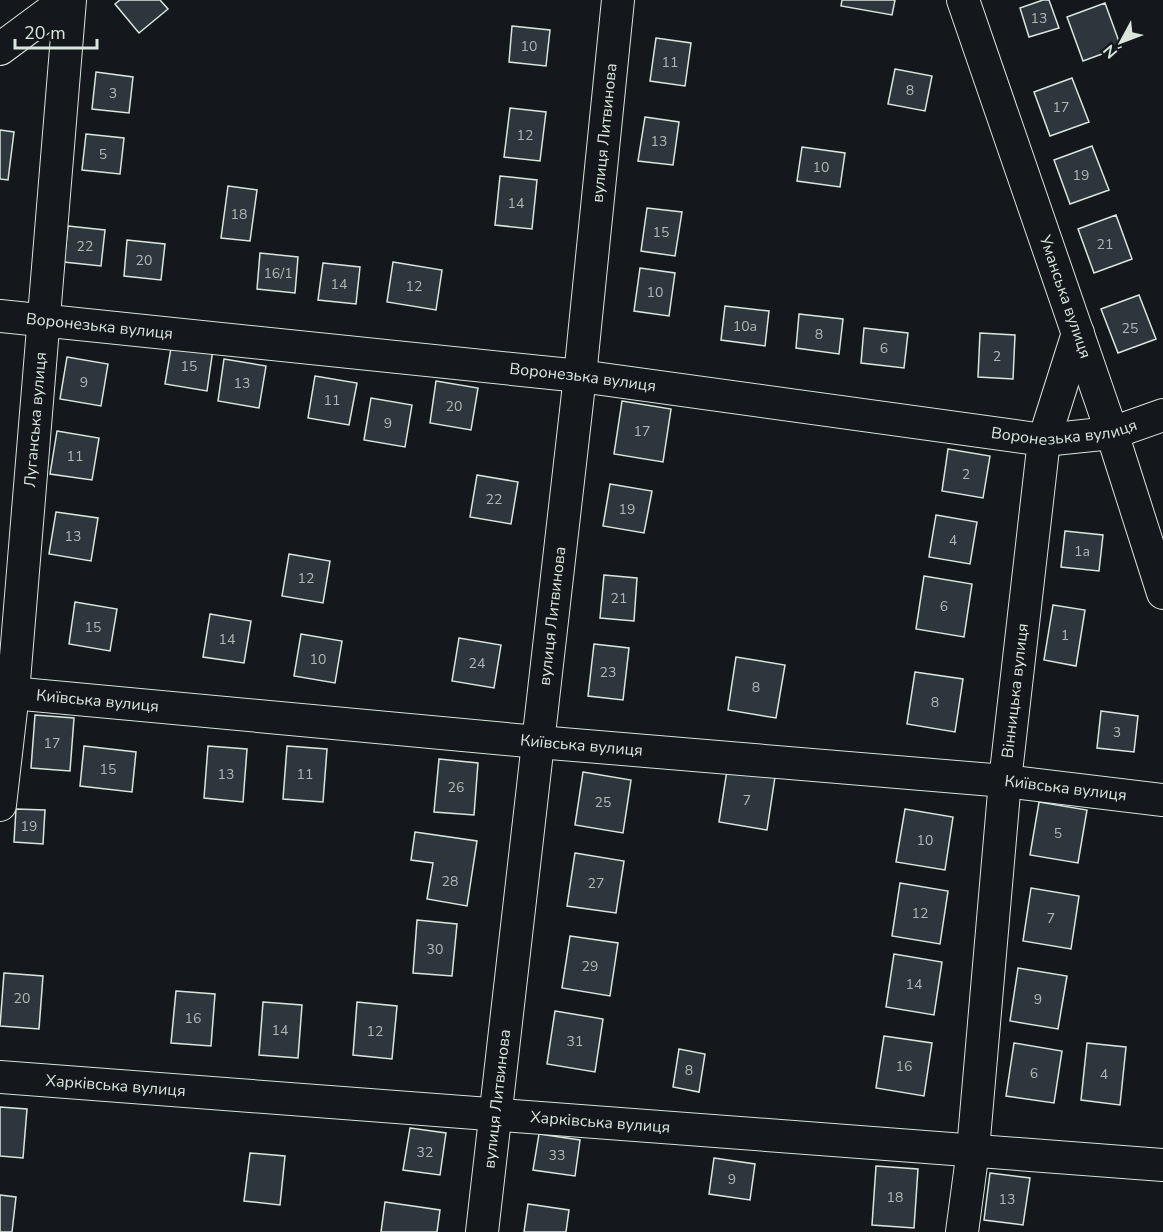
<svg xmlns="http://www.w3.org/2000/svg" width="1163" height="1232" font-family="'Nunito Sans',sans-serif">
<rect width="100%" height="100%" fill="#14181c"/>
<path fill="#2c363c" stroke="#d8e6dc" stroke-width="1.5" d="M 120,0 L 160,0 L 168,9 L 139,33 L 115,4 Z
M 842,0 L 895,0 L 892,15 L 841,6 Z
M 1043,0 L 1049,0 L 1059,28 L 1029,37 L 1020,8 Z
M 1105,3 L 1121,47 L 1083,61 L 1067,17 Z
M 512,26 L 550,30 L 546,66 L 509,62 Z
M 656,38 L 691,43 L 685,86 L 650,81 Z
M 895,69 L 932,76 L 925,111 L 888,104 Z
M 96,72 L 133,77 L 129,113 L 92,109 Z
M 1072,78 L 1089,122 L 1050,136 L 1034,92 Z
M 510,108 L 546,112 L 540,161 L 504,157 Z
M 645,117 L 679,122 L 673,165 L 638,161 Z
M 0,130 L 14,132 L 8,180 L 0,179 Z
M 86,134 L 124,138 L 120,174 L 82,170 Z
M 1092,146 L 1109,190 L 1070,204 L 1054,160 Z
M 802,147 L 845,153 L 840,187 L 797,181 Z
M 500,176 L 537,180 L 532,229 L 495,225 Z
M 228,186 L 257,190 L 250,241 L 221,238 Z
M 647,208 L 682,212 L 675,256 L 641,251 Z
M 1116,215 L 1132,259 L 1094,273 L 1078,229 Z
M 68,226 L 105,230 L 101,266 L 64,262 Z
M 127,240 L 165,244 L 161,280 L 124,276 Z
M 260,253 L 298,257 L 295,293 L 257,289 Z
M 393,262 L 442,270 L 436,310 L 387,302 Z
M 323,263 L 360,267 L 356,304 L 318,300 Z
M 640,268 L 675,273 L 669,316 L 634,311 Z
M 1139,295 L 1156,339 L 1118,353 L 1101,309 Z
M 725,306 L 769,311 L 765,346 L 721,340 Z
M 799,314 L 843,319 L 839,354 L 796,348 Z
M 864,328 L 908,333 L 904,368 L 861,363 Z
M 980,333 L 1015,335 L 1013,379 L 978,377 Z
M 172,342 L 213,349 L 207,391 L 165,384 Z
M 67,357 L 108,364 L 101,406 L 60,399 Z
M 224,359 L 266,366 L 259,408 L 218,401 Z
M 315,376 L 357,383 L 349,425 L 308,418 Z
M 436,381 L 478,388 L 471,430 L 430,423 Z
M 371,398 L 412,405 L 405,447 L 364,440 Z
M 622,401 L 671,409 L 663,462 L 614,454 Z
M 57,431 L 99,438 L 92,480 L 50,474 Z
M 948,449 L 990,456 L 983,498 L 942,491 Z
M 477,475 L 518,482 L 511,524 L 470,517 Z
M 610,484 L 652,491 L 644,533 L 603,526 Z
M 56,512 L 98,518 L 91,561 L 49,554 Z
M 936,515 L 977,522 L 970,564 L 929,557 Z
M 1065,531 L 1103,535 L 1099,571 L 1061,567 Z
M 289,554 L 330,561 L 323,603 L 282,596 Z
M 604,575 L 637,578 L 634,621 L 600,618 Z
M 924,576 L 972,584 L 964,637 L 916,629 Z
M 75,602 L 117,609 L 110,651 L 69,644 Z
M 1053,605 L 1085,610 L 1076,666 L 1044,660 Z
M 210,614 L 251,621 L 244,663 L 203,657 Z
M 301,634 L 342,641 L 335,683 L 294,676 Z
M 459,638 L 501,645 L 494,688 L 452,681 Z
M 594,644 L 629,648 L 623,700 L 588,696 Z
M 736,657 L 785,665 L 776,718 L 728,710 Z
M 915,672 L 963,679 L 955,732 L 907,724 Z
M 1101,711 L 1138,716 L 1134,752 L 1097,748 Z
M 35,715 L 74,718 L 70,771 L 31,768 Z
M 84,746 L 136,752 L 132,792 L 80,786 Z
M 208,746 L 247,749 L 243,802 L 204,798 Z
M 287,746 L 327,749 L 323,802 L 283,799 Z
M 439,759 L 478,763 L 474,815 L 434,812 Z
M 727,770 L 775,777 L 767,830 L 719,822 Z
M 583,772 L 631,780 L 623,833 L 575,825 Z
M 1039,802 L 1087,810 L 1078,863 L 1030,855 Z
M 16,809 L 45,810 L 43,844 L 14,842 Z
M 905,809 L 953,817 L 945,870 L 896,862 Z
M 415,832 L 477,841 L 467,906 L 427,899 L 433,863 L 411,860 Z
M 575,853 L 624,861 L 616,913 L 567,906 Z
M 900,883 L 948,891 L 940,944 L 892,936 Z
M 1031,888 L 1079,896 L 1071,949 L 1023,941 Z
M 417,920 L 457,924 L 452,976 L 413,973 Z
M 570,936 L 618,943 L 610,996 L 562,988 Z
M 894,954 L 942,962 L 934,1015 L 886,1007 Z
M 1018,968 L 1067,976 L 1058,1029 L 1010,1021 Z
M 4,973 L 43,976 L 39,1029 L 0,1026 Z
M 176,991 L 215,994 L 211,1046 L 171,1043 Z
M 263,1002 L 302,1005 L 298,1058 L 259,1055 Z
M 357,1002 L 397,1006 L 392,1059 L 353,1055 Z
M 555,1011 L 603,1019 L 595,1072 L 547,1064 Z
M 884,1036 L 932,1043 L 924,1096 L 876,1088 Z
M 1014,1043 L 1062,1051 L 1054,1103 L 1006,1096 Z
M 1087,1043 L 1126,1047 L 1120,1105 L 1081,1100 Z
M 679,1049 L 705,1054 L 699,1092 L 673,1087 Z
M 0,1107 L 27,1109 L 23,1158 L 0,1156 Z
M 410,1128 L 446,1133 L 440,1175 L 403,1170 Z
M 539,1134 L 580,1140 L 575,1176 L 533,1170 Z
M 250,1153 L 285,1156 L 280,1205 L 244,1201 Z
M 714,1158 L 755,1164 L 750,1200 L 709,1194 Z
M 876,1166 L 918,1169 L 914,1228 L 872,1225 Z
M 990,1173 L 1030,1178 L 1023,1225 L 984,1220 Z
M 0,1195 L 16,1197 L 12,1232 L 0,1232 Z
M 385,1202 L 440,1210 L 437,1232 L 381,1232 Z
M 528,1204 L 569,1210 L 566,1232 L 524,1232 Z"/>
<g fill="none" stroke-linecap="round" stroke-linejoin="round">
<defs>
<g id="minor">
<path id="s1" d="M 963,0 L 1112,433 L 1163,593"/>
<path d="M 0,49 L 66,0"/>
<path id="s2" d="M 0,316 L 580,376 L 1044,440 L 1112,433 L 1163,415"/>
<path id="s3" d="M 0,692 L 538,742 L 1005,781 L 1163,800"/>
<path id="s4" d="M 0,805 L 13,693 L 70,0"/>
<path id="s5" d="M 0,1077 L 1163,1165"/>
<path id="s6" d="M 482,1232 L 580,376 L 618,0"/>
<path id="s7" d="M 962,1232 L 973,1150 L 1005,781 L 1044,440 L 1078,333"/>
</g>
</defs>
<use href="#minor" stroke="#d8e6dc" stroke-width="34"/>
<use href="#minor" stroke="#14181c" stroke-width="32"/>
</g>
<g text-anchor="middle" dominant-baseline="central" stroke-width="4.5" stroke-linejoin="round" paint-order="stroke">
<g font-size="14" fill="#adbab4">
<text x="1039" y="18">13</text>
<text x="529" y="46">10</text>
<text x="670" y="62">11</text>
<text x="910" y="90">8</text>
<text x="113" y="93">3</text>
<text x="1061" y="107">17</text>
<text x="525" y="135">12</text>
<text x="659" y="141">13</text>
<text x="103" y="154">5</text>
<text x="821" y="167">10</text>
<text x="1081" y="175">19</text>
<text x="516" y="203">14</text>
<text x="239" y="214">18</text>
<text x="661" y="232">15</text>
<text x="1105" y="244">21</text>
<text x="85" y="246">22</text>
<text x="144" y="260">20</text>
<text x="278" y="273">16/1</text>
<text x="339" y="284">14</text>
<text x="414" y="286">12</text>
<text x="655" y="292">10</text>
<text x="745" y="326">10а</text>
<text x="1130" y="328">25</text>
<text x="819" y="334">8</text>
<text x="884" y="348">6</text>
<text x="997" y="356">2</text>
<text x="189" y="366">15</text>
<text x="84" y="382">9</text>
<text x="242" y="383">13</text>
<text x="332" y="400">11</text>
<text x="454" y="406">20</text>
<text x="388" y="423">9</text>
<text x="642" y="431">17</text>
<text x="75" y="456">11</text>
<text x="966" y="474">2</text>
<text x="494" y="499">22</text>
<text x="627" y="509">19</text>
<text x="73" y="536">13</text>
<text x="953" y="540">4</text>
<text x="1082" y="551">1а</text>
<text x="306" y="578">12</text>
<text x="619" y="598">21</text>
<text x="944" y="606">6</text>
<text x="93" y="627">15</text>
<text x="1065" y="635">1</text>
<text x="227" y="639">14</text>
<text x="318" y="659">10</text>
<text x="477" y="663">24</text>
<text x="608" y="672">23</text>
<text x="756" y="687">8</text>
<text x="935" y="702">8</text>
<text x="1117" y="732">3</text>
<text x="52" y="743">17</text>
<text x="108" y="769">15</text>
<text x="226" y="774">13</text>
<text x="305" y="774">11</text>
<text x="456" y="787">26</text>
<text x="747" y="800">7</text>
<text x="603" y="802">25</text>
<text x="29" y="826">19</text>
<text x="1058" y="833">5</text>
<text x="925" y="840">10</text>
<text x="450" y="881">28</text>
<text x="596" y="883">27</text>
<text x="920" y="913">12</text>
<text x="1051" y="918">7</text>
<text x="435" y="949">30</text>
<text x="590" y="966">29</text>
<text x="914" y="984">14</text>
<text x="22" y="998">20</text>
<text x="1038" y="999">9</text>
<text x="193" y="1018">16</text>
<text x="280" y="1030">14</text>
<text x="375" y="1031">12</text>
<text x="575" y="1041">31</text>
<text x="904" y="1066">16</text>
<text x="689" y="1070">8</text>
<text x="1034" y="1073">6</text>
<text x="1104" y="1074">4</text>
<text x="425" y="1152">32</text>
<text x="557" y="1155">33</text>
<text x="732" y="1179">9</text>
<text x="895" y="1197">18</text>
<text x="1007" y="1199">13</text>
</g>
<g font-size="16" fill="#d8e6dc" stroke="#14181c">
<text stroke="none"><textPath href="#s6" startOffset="1106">вулиця Литвинова</textPath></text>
<text stroke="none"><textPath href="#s1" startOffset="314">Уманська вулиця</textPath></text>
<text stroke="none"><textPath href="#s2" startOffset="100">Воронезька вулиця</textPath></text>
<text stroke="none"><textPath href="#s2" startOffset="586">Воронезька вулиця</textPath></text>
<text stroke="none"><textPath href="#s4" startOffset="387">Луганська вулиця</textPath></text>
<text stroke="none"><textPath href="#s2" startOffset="1072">Воронезька вулиця</textPath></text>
<text stroke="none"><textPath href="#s6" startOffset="620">вулиця Литвинова</textPath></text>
<text stroke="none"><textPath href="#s7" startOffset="544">Вінницька вулиця</textPath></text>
<text stroke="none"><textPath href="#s3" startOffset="98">Київська вулиця</textPath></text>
<text stroke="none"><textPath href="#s3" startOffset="584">Київська вулиця</textPath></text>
<text stroke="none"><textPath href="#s3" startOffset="1070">Київська вулиця</textPath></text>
<text stroke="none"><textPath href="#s5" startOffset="116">Харківська вулиця</textPath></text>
<text stroke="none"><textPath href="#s6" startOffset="134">вулиця Литвинова</textPath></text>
<text stroke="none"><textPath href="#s5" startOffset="602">Харківська вулиця</textPath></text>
</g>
</g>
<g transform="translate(1121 42) rotate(229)" stroke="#14181c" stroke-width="4.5" paint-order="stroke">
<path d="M0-4.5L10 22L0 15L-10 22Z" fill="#d8e6dc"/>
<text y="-9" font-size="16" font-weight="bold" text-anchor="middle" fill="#d8e6dc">N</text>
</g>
<path d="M15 39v9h82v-9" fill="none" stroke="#d8e6dc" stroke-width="3"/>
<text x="24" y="39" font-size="18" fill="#d8e6dc" stroke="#14181c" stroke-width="4.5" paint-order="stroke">20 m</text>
</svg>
